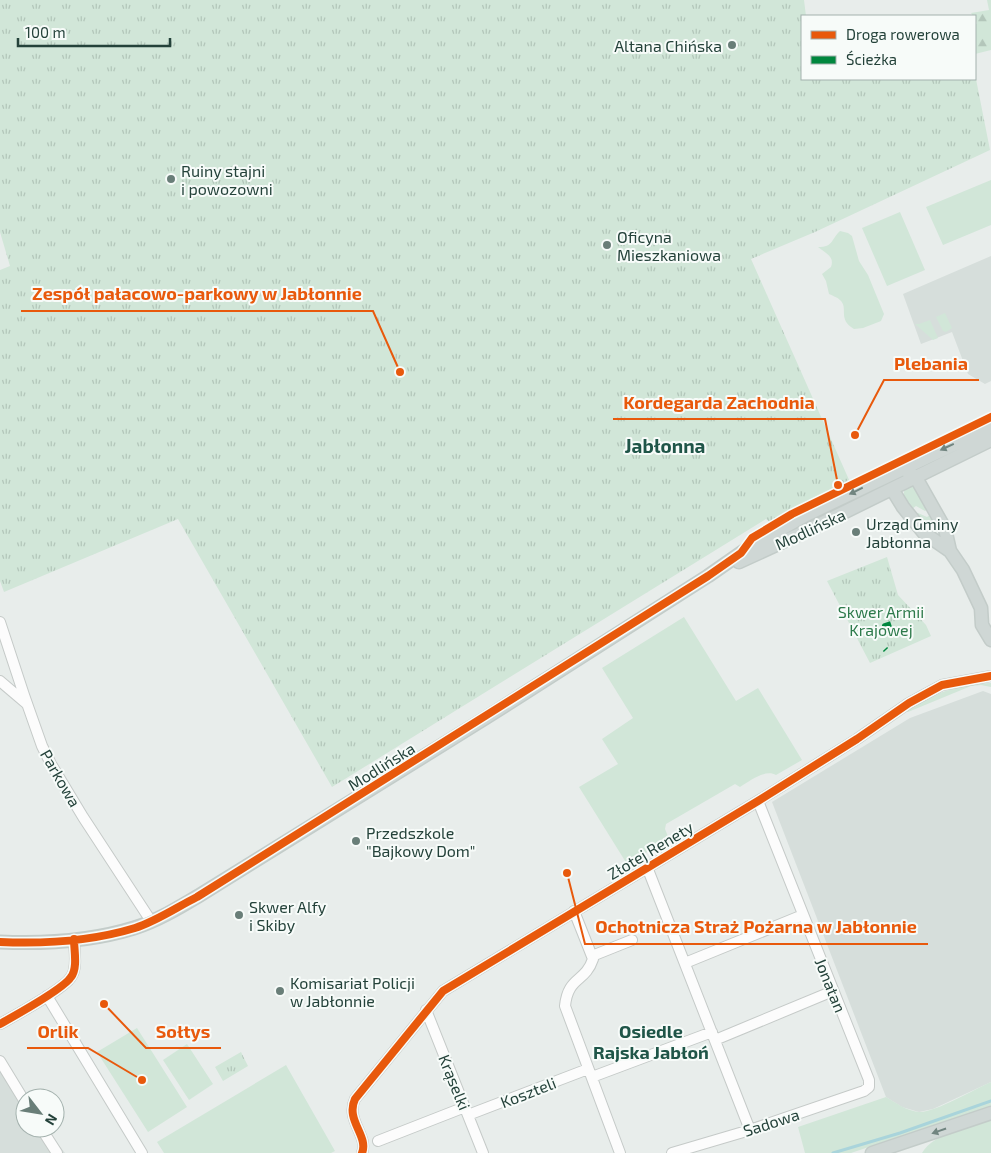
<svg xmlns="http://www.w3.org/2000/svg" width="991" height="1153" font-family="'Exo 2',sans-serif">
<defs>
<pattern id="forest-firs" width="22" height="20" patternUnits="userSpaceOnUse" patternTransform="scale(1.25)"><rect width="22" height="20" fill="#d1e6d8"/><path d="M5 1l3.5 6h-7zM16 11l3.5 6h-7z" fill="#b3c6ba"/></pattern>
<pattern id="park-tufts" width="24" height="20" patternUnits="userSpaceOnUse" patternTransform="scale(1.25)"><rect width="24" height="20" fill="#d1e6d8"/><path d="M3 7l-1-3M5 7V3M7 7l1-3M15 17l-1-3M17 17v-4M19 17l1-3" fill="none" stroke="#b3c6ba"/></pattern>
</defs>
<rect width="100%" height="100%" fill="#e8edeb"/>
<path fill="#d6dedb" d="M 991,256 L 991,381 L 985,384 L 968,374 L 952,332 L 921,344 L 903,294 Z
M 983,691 L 991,694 L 991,1082 L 933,1109 L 919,1112 L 902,1107 L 886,1097 L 772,802 L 910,718 Z
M 0,1070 L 25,1102 L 25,1128 L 45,1128 L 65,1153 L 0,1153 Z"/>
<path fill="#d1e6d8" d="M 991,180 L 991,225 L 943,245 L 926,207 Z
M 900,212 L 925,270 L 887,286 L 862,228 Z
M 840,231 L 848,233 L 852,236 L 859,261 L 868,275 L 884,314 L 881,321 L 863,328 L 854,329 C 837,319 849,308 840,300 C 837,297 833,296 829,294 L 826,281 L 822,274 L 831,267 C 835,256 825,253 818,247 C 834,247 831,239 840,231 Z
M 945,313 L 952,328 L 946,332 L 943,331 L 936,317 Z
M 930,320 L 938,338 L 933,340 L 915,324 L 919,324 Z
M 912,485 L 928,509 L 925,511 L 916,506 L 912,509 L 904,497 L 904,489 Z
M 918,513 L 927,517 L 931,514 L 942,533 L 928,529 L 916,514 Z
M 684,617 L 736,701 L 758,688 L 802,760 L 776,775 C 765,769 750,781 740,787 L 735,784 L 666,824 L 665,829 L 669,839 L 627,864 L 579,787 L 618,764 L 602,739 L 633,718 L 602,668 Z
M 991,683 L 991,687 L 981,685 L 971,686 L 908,712 L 906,711 C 931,694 961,683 991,683 Z
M 137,1028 L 187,1107 L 148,1132 L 97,1052 Z
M 187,1044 L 213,1084 L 189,1100 L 163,1060 Z
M 286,1065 L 335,1151 L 331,1153 L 164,1153 L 157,1142 Z
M 991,1082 L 991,1106 L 851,1153 L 805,1153 L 798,1127 L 886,1097 C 896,1103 907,1111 919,1112 C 934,1113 975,1089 991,1082 Z
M 991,1119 L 991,1153 L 922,1153 C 935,1132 969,1127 991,1119 Z"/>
<path fill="url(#forest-firs)" d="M 987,0 L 991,0 L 991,50 L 975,54 L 975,23 L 977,24 L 975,16 L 973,16 L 971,13 L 989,10 Z"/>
<path fill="url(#park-tufts)" d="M 0,0 L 804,0 L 806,16 L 802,16 L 802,79 L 975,79 L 975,74 L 990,150 L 815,232 L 751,259 L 850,482 L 796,506 L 770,522 L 766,519 L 332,787 L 178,519 L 4,592 L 0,581 L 0,270 L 10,266 L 0,232 Z
M 887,557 L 898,595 L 926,625 L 931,636 L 870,663 L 827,581 Z
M 241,1052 L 248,1066 L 223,1081 L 215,1067 Z"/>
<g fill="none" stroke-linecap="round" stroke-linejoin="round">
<path stroke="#a9d4db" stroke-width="3" d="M 833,1153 L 900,1133 L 991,1101"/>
<defs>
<path id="minor" d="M 0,622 L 24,695 L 42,746 L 51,764 L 83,817 L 151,921
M 0,681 L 27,704
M 647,867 L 750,1130
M 574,911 L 593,959 C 585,983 568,976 565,1006 L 620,1153
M 592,956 L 632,940
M 685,963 L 803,915
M 47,996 L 142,1153
M 426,1010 L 483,1153
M 0,1024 C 14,1016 64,989 71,977 C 78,968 74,950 74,939
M 715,1040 L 833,991
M 0,1061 L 25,1102
M 592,1077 L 712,1032
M 468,1115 L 588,1069
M 41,1128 L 57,1153
M 378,1141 L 465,1107
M 362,1153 C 369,1136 345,1120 355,1099 L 443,991 L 758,801 L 857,739 L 909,703 L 942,685 L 991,676
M 672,1153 L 750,1130 L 864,1091 L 869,1087 L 869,1080 L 758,801"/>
<path id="major" d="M 909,474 L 915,476 L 945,529 L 950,551
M 892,489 L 903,507 L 924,533 L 950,551 L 963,570 L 981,608 L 982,625 L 991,640
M 739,562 L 800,534 L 991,440
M 0,942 C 44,944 92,941 134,928 C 157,921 180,907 200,895 L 487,717 L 708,576 L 751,546 L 806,515 L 991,427
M 872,1153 L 991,1113"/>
</defs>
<use href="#minor" stroke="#c5cac8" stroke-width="12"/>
<use href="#major" stroke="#c3ccc9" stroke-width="15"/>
<use href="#minor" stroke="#fcfcfc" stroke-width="10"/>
<use href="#major" stroke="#cfd7d5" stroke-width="12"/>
<path stroke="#00873e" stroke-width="6" stroke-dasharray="12 6" stroke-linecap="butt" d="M 886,629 L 885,626 L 891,624
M 885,649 L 886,650"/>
<defs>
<path id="cycleway" d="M 0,942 C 44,944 92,941 135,928 C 157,921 177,907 197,897 L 708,576 L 741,553 L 752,538 L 792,514 L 991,417
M 0,1024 C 14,1016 64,989 71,977 C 78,968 74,950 74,939
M 362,1153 C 369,1136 345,1120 355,1099 L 443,991 L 758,801 L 857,739 L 909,703 L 942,685 L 991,676"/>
</defs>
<use href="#cycleway" stroke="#f7fbf9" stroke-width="11"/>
<use href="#cycleway" stroke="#e8590c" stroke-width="8"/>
</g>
<defs><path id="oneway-solid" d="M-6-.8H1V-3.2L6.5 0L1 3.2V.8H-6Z" transform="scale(1.25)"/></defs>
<g fill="#718580">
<use href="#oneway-solid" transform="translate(947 447) rotate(155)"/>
<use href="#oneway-solid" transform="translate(856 491) rotate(154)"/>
<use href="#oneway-solid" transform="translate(939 1131) rotate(161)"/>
</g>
<g fill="#697e78" stroke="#f7fbf9" stroke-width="2">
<circle cx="732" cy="45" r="5"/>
<circle cx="171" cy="179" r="5"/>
<circle cx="607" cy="245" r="5"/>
<circle cx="856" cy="532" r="5"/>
<circle cx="356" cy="841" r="5"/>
<circle cx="239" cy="915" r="5"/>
<circle cx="280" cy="991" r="5"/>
</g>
<g text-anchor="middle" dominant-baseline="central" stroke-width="4" stroke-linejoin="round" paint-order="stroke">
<g font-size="16" fill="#24423a" stroke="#f7fbf9" text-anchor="start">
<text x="722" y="45" text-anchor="end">Altana Chińska</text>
<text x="181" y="170">Ruiny stajni<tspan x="181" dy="18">i powozowni</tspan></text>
<text x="617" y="236">Oficyna<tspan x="617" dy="18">Mieszkaniowa</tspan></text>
<text x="866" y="523">Urząd Gminy<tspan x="866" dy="18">Jabłonna</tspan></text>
<text x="366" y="832">Przedszkole<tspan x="366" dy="18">"Bajkowy Dom"</tspan></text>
<text x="249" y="906">Skwer Alfy<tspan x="249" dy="18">i Skiby</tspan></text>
<text x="290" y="982">Komisariat Policji<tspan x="290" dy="18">w Jabłonnie</tspan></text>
</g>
<g font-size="16" fill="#24423a" stroke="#f7fbf9">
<text transform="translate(810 529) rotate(-25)">Modlińska</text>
<text transform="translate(381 766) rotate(-32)">Modlińska</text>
<text transform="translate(61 778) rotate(60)">Parkowa</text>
<text transform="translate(650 850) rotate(-31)">Złotej Renety</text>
<text transform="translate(831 985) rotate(68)">Jonatan</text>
<text transform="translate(455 1082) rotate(68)">Krąselki</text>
<text transform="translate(528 1092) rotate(-21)">Koszteli</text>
<text transform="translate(771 1122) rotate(-18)">Sadowa</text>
</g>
<g font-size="16" fill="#2d7a4b" stroke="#f7fbf9">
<text x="881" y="611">Skwer Armii<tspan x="881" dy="18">Krajowej</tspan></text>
</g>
<g font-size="18" font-weight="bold" fill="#1f5548" stroke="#f7fbf9">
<text x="651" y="1031">Osiedle<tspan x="651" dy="21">Rajska Jabłoń</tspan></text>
</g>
<g font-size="19" font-weight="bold" fill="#1f5548" stroke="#f7fbf9">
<text x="665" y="445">Jabłonna</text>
</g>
</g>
<path fill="none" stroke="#e8590c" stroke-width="2" d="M400 372L373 311H21M855 435L884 380H979M838 485L825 419H613M567 873L585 944H928M142 1080L88 1048H27M104 1004L146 1048H221"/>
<g fill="#e8590c" stroke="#f7fbf9" stroke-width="2">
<circle cx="400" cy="372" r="5"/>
<circle cx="855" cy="435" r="5"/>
<circle cx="838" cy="485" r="5"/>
<circle cx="567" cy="873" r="5"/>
<circle cx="142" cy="1080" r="5"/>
<circle cx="104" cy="1004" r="5"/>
</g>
<g font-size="18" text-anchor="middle" font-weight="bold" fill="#e8590c" stroke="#f7fbf9" stroke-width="4" stroke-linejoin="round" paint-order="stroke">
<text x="197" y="300">Zespół pałacowo-parkowy w Jabłonnie</text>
<text x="931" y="370">Plebania</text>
<text x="719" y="409">Kordegarda Zachodnia</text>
<text x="756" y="933">Ochotnicza Straż Pożarna w Jabłonnie</text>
<text x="58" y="1038">Orlik</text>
<text x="183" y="1038">Sołtys</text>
</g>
<rect x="801" y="15" width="175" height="65" fill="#f7fbf9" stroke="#a3b1ad"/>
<rect x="811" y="31" width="25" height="8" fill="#e8590c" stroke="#a3b1ad"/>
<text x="846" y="40" font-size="15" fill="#24423a">Droga rowerowa</text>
<rect x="811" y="56" width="25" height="8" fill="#00873e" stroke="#a3b1ad"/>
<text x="846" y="65" font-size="15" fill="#24423a">Ścieżka</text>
<g transform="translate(40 1113) rotate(121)"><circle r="24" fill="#f7fbf9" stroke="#a3b1ad"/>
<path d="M0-4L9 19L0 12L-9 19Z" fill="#697e78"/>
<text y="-8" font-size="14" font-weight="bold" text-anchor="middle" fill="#24423a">N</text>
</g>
<path d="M18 38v8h152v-8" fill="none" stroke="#24423a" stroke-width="2.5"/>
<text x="25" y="38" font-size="15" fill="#24423a" stroke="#f7fbf9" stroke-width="4" paint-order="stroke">100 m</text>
</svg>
